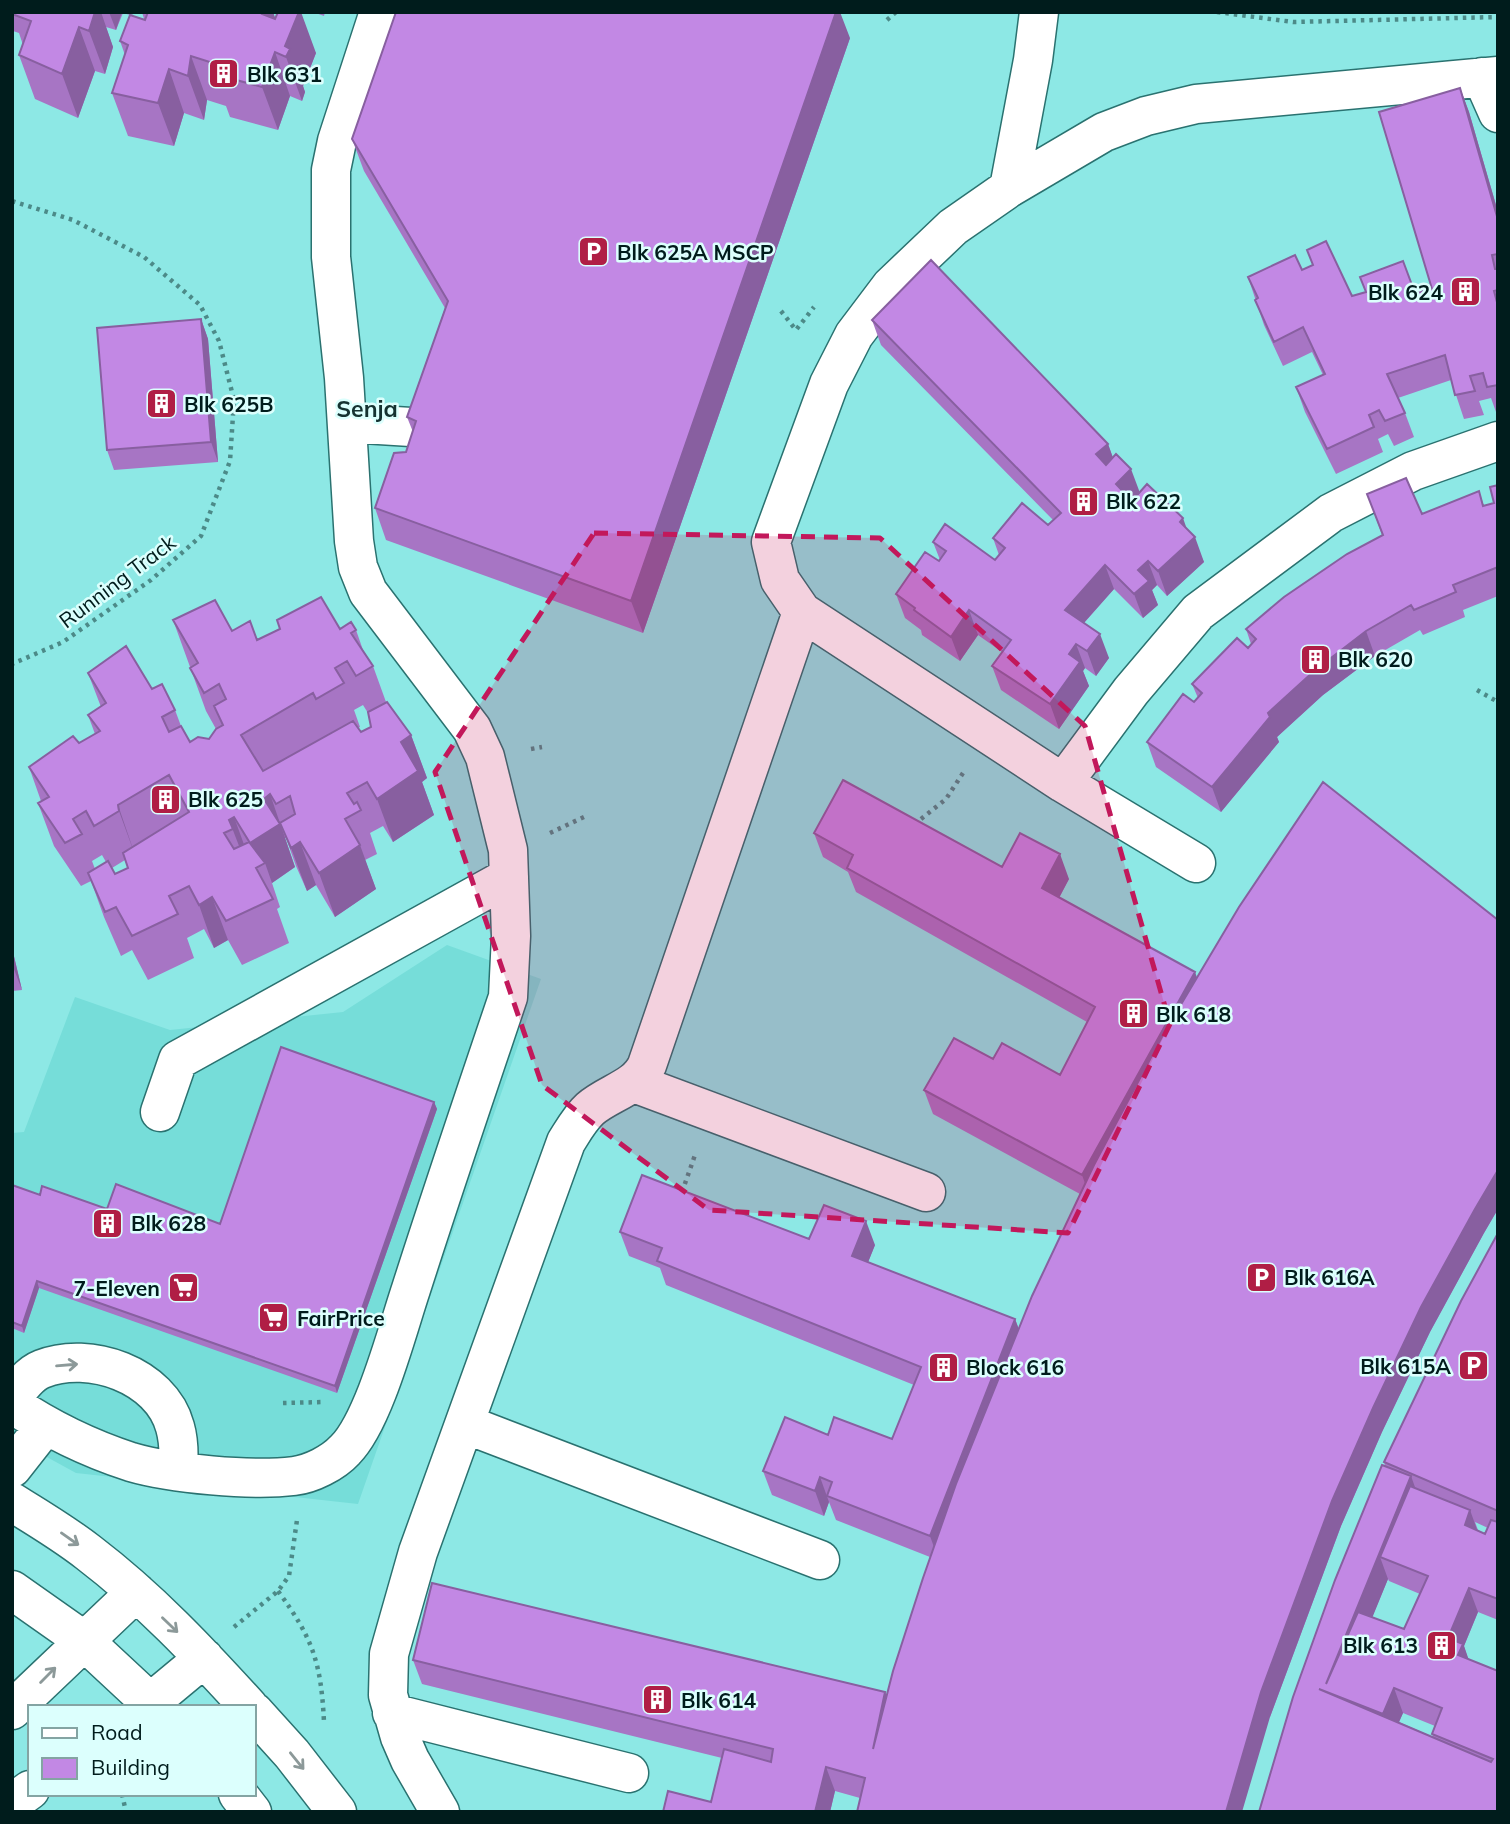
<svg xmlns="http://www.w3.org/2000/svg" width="1510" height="1824" font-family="Mulish,sans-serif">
<rect width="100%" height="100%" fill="#8de8e5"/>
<path fill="#76ddd9" d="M 447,945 L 541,979 L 358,1504 L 76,1473 L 12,1438 L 12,1133 L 24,1132 L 75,997 L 170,1030 L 343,1012 Z"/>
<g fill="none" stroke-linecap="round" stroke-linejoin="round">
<defs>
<path id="minor" d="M 1482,77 L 1498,113
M 1009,188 L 1033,60 L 1039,12
M 347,423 L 427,428
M 1063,783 L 1131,691 L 1198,612 L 1331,513 L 1413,471 L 1498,441
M 1196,863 L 1063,783 L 802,612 L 780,580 L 771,542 L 829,384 L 854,335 L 891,286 L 953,227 L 1009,188 L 1104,132 L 1146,116 L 1196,104 L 1498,76
M 634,1083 L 926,1192
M 160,1112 L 178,1060 L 509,877
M 12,1399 C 20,1387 29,1374 42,1369 C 89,1350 161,1375 175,1427 C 179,1441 179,1457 178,1470
M 12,1404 C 49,1429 88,1448 131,1462 C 172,1474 251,1481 294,1476 C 311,1474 333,1463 345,1450 C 374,1421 397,1331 411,1289 C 442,1192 475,1095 508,997 L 511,936 L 508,850 L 485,757 L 472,729 L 368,592 L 358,567 L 354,541 L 344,378 L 331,257 L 331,170 L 337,141 L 379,12
M 465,1424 L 820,1560
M 12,1468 L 45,1426
M 12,1502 C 38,1518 65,1534 89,1553 C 148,1598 199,1652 249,1707
M 12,1590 L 83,1640 L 155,1707
M 145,1707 L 204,1658
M 12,1710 L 136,1592
M 254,1712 L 292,1754 L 337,1812
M 392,1713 L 629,1773
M 238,1794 L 252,1812
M 12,1803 L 30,1790
M 440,1812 L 410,1760 L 400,1737 L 388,1695 L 389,1654 L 418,1552 L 566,1142 C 573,1131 580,1118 590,1109 C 608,1093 637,1088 647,1065 L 802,612"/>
</defs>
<use href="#minor" stroke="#2a7270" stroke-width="41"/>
<path stroke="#4c8a88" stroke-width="4.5" stroke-dasharray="3.5 5" stroke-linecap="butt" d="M 1217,12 L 1293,22 L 1498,17
M 887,20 L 896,12
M 12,201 L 73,220 L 144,257 L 200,305 L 219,341 L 234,400 L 230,461 L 201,536 L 151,580 L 63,642 L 12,664
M 781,311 L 796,330 L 814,307
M 1477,690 L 1498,702
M 531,749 L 542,747
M 921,819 L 946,799 L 963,773
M 550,833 L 584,817
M 682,1192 L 695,1155
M 283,1403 L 324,1402
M 278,1591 C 313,1639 321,1662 324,1722
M 234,1627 L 278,1591 L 289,1576 L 297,1520
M 122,1794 L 126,1812"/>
<use href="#minor" stroke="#fff" stroke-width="38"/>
</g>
<path fill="#a775c4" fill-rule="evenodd" d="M 12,12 L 139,12 L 131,15 L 144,19 L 142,12 L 273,12 L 275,19 L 316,53 L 303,86 L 305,92 L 302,101 L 290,96 L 278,130 L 230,117 L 226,106 L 207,100 L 204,120 L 184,113 L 174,146 L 128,136 L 112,93 L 125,55 L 120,41 L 130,15 L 123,13 L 116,30 L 106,27 L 113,47 L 105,74 L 95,71 L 78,118 L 35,99 L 19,55 L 23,45 L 19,33 L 13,31 L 12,33 Z
M 313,12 L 325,12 L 324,16 Z
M 850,38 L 643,633 L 386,540 L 375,508 L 406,452 L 413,432 L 407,417 L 445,308 L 364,171 L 352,139 Z
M 1460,88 L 1469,112 L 1498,212 L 1498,411 L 1496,412 L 1491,398 L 1479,401 L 1484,415 L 1464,419 L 1451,380 L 1398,398 L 1405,413 L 1414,437 L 1394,446 L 1388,434 L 1378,439 L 1383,452 L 1336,474 L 1305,412 L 1296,387 L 1323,375 L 1312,352 L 1283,366 L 1264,325 L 1248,277 L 1302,270 L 1352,296 L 1415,293 L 1432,289 Z
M 201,319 L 208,339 L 218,462 L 114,470 L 107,450 Z
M 872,320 L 1108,444 L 1113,458 L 1140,493 L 1187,529 L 1204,562 L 1167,596 L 1157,585 L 1152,590 L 1158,605 L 1143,618 L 1114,589 L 1084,623 L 1109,658 L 1096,676 L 1085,668 L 1083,671 L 1089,686 L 1059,729 L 1001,690 L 992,666 L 1002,652 L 978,635 L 960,661 L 922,635 L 921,630 L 905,618 L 896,594 L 940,560 L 933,542 L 995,560 L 999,555 L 993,538 L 1048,525 L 1053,520 L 881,345 Z
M 1498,485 L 1498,596 L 1463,610 L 1465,617 L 1423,635 L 1420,630 L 1375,656 L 1323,695 L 1277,737 L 1279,742 L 1221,812 L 1156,767 L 1147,742 L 1198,698 L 1192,684 L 1248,648 L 1251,644 L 1246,629 L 1382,535 L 1367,494 L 1422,514 L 1479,491 L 1484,506 L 1494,503 Z
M 173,620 L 232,631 L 257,640 L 340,629 L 356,630 L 363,650 L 373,666 L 386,702 L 411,735 L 427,778 L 422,782 L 434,815 L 393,842 L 383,826 L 370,833 L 377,854 L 365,860 L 376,889 L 335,917 L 316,885 L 307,891 L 296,866 L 286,838 L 285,838 L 295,867 L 272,883 L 280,907 L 277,909 L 289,943 L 242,965 L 228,940 L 214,948 L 204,929 L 187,938 L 194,958 L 148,980 L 132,950 L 121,956 L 104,917 L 91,881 L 81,886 L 54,846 L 38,803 L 41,801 L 29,767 L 79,743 L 95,734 L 88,715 L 101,707 L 88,673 L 152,689 L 175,710 L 181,726 L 190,742 L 209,739 L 216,729 L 206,711 ZM 363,705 L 368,713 L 371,727 L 361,732 L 358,728 L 360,727 L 354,710 ZM 102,855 L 106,862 L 95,869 L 92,861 ZM 125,860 L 128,868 L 115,874 L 112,868 Z
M 814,833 L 1069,879 L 1059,898 L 1197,978 L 1498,920 L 1498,1209 L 1484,1233 L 1430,1332 L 1382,1432 L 1341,1526 L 1270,1717 L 860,1798 L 835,1791 L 830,1812 L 663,1812 L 711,1802 L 722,1758 L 422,1684 L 413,1660 L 885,1692 L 887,1696 L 930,1557 L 836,1520 L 829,1502 L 824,1516 L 772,1495 L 763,1471 L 828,1435 L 892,1439 L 914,1385 L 666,1285 L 660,1268 L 629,1256 L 620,1232 L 809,1239 L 875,1245 L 868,1262 L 1015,1319 L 1019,1329 L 1080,1194 L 933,1114 L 924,1090 L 993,1059 L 1060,1075 L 1087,1022 L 856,892 L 848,872 L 823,857 Z
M 12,948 L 22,990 L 12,991 Z
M 434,1102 L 437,1109 L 337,1393 L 39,1288 L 24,1333 L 12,1328 L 12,1185 L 40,1195 L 107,1209 L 220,1224 Z
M 1498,1233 L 1498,1620 L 1478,1612 L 1464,1646 L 1468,1659 L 1498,1671 L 1498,1812 L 1293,1697 L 1385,1466 L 1384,1462 ZM 1475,1522 L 1488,1528 L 1485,1534 L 1478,1530 ZM 1388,1579 L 1389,1581 L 1420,1594 L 1404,1629 L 1372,1617 ZM 1403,1713 L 1435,1726 L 1432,1734 L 1433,1737 L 1399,1722 Z"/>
<path fill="#885fa0" d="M 89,12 L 101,12 L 113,47 L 105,74 L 89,31 Z
M 109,12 L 122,12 L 116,30 Z
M 263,12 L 273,12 L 284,42 L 262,14 Z
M 299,12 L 301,12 L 316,53 L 303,86 L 305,92 L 302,101 L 286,57 L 285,46 Z
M 825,12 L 840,12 L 850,38 L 643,633 L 631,601 Z
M 79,27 L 95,71 L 78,118 L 62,74 Z
M 275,52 L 290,96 L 278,130 L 262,87 Z
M 191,56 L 207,100 L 204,120 L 188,76 Z
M 169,69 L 184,113 L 174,146 L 158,103 Z
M 1460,88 L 1469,112 L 1498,212 L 1498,220 Z
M 201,319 L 208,339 L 218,462 L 211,442 Z
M 1108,444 L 1117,469 L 1105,479 L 1096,454 Z
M 1131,469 L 1140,493 L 1125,509 L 1116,484 Z
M 1183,518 L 1191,541 L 1195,537 L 1204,562 L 1167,596 L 1158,571 L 1180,522 Z
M 1148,561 L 1157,585 L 1152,590 L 1158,605 L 1143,618 L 1134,594 L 1138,570 Z
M 1105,565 L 1114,589 L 1074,634 L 1065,610 Z
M 969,610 L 978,635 L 960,661 L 951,637 Z
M 1366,631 L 1375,656 L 1323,695 L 1277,737 L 1279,742 L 1221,812 L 1212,787 L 1268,713 L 1314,671 Z
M 1100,634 L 1109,658 L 1096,676 L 1087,651 Z
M 1076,644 L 1085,668 L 1083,671 L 1089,686 L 1059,729 L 1050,704 L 1069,654 Z
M 411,735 L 427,778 L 422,782 L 434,815 L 393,842 L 377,799 L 401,742 Z
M 270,794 L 295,867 L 272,883 L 265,863 L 259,867 L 250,843 L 264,799 Z
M 118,805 L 133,849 L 135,855 L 119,811 Z
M 234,817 L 250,861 L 246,864 L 229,820 Z
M 300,842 L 316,885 L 307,891 L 291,848 Z
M 360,845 L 376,889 L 335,917 L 319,873 Z
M 1060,854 L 1069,879 L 1051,913 L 1042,888 Z
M 12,862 L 14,910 L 12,905 Z
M 212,897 L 228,940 L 214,948 L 199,905 Z
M 12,948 L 22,990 L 12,964 Z
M 1195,972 L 1204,997 L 1091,1200 L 1082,1175 Z
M 434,1102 L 437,1109 L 337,1393 L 335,1386 Z
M 1498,1170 L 1498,1209 L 1484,1233 L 1430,1332 L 1382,1432 L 1341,1526 L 1270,1717 L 1242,1812 L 1226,1812 L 1261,1692 L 1332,1501 L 1373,1408 L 1421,1307 L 1475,1209 Z
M 866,1221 L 875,1245 L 861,1280 L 852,1256 Z
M 37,1281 L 39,1288 L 24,1333 L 22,1326 Z
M 1015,1319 L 1024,1343 L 939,1561 L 930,1536 Z
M 1411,1476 L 1420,1501 L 1380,1557 L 1388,1579 L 1340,1697 L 1326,1684 Z
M 820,1477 L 829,1502 L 824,1516 L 815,1491 Z
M 1470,1510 L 1479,1535 L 1465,1525 Z
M 1469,1588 L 1478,1612 L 1464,1646 L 1472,1669 L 1467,1679 L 1448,1638 Z
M 1394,1688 L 1403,1713 L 1392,1738 L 1383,1714 Z
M 885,1692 L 894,1717 L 873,1749 Z
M 826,1767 L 835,1791 L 830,1812 L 815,1812 Z"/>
<path fill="#c288e4" stroke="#885fa0" stroke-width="2" fill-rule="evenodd" d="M 95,12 L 89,31 L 79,27 L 62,74 L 19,55 L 31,21 L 12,14 L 12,12 Z
M 148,12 L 263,12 L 262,14 L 275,19 L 278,12 L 299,12 L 285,46 L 290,49 L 286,57 L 275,52 L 262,87 L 214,74 L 216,64 L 191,56 L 188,76 L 169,69 L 158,103 L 112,93 L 128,45 L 120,41 L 130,15 L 145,20 Z
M 396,12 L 836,12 L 631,601 L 375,508 L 394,453 L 406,452 L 416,421 L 407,417 L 448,301 L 352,139 Z
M 1460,88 L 1498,220 L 1498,254 L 1492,255 L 1495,269 L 1498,269 L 1498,290 L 1494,291 L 1498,306 L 1498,385 L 1487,387 L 1483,373 L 1470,376 L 1475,391 L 1455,395 L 1445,355 L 1387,374 L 1405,413 L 1385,421 L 1379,410 L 1369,415 L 1374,427 L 1327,449 L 1296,387 L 1325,374 L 1303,327 L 1274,342 L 1255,300 L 1258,298 L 1248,277 L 1295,255 L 1302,270 L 1313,265 L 1307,250 L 1326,241 L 1352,296 L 1366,292 L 1360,277 L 1403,261 L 1415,293 L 1432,289 L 1379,112 Z
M 931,260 L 1108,444 L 1096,454 L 1106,465 L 1116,454 L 1131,469 L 1116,484 L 1132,501 L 1147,484 L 1183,518 L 1180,522 L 1195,537 L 1158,571 L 1148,561 L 1138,570 L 1149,581 L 1134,594 L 1105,565 L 1065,610 L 1100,634 L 1087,651 L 1076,644 L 1069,654 L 1080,662 L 1050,704 L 992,666 L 1011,640 L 969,610 L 951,637 L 914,610 L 915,608 L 896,594 L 925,552 L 939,561 L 946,551 L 933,542 L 945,524 L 995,560 L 1005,548 L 993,538 L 1022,503 L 1048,525 L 1061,513 L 872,320 Z
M 201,319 L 211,442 L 107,450 L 97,328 Z
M 1406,478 L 1422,514 L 1479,491 L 1483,506 L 1494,503 L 1490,487 L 1498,485 L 1498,567 L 1453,585 L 1456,592 L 1414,610 L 1411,605 L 1366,631 L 1314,671 L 1268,713 L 1270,717 L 1212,787 L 1147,742 L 1183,694 L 1194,702 L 1202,693 L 1192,684 L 1237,638 L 1248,648 L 1256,639 L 1246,629 L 1284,597 L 1347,554 L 1383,535 L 1367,494 Z
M 321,597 L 340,629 L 351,622 L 356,630 L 351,633 L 373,666 L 356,676 L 347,661 L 335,668 L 344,683 L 316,699 L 313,693 L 241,735 L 263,771 L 353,721 L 361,732 L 371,727 L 368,712 L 387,702 L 411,735 L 401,742 L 418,771 L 377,799 L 367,782 L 347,793 L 354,804 L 357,802 L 361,810 L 345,819 L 360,845 L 319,873 L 300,842 L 291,848 L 280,823 L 295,814 L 290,796 L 276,804 L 270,794 L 264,799 L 280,824 L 250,843 L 234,817 L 229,820 L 233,829 L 224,833 L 234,849 L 249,842 L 265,863 L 256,868 L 273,899 L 226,921 L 212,897 L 199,905 L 189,886 L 169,896 L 178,914 L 132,936 L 116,907 L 105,912 L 88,873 L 108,861 L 115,874 L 128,868 L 123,853 L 189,812 L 169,775 L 118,805 L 119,811 L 94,826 L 86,811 L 73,819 L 82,834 L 65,843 L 38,803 L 49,797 L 29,767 L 73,736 L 79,743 L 100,731 L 88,715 L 106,703 L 88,673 L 126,646 L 152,689 L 162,684 L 175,710 L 162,717 L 169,732 L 181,726 L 190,742 L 198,737 L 209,739 L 216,729 L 223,725 L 214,706 L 226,699 L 219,684 L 204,693 L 190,668 L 198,663 L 173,620 L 215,600 L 232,631 L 250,621 L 257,640 L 280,629 L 277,620 Z
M 843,780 L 1002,867 L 1020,833 L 1060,854 L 1042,888 L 1195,972 L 1082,1175 L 924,1090 L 954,1038 L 993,1059 L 1002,1043 L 1060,1075 L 1095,1007 L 847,868 L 853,855 L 814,833 Z
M 1323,782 L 1498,920 L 1498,1170 L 1475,1209 L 1421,1307 L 1373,1408 L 1332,1501 L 1261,1692 L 1226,1812 L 857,1812 L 865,1778 L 826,1767 L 815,1812 L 663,1812 L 668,1791 L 711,1802 L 724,1749 L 771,1762 L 773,1749 L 413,1660 L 432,1583 L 885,1692 L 873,1749 L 893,1671 L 923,1578 L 956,1484 L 1032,1296 L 1094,1165 L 1164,1033 L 1239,907 Z
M 281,1047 L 434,1102 L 335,1386 L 37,1281 L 22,1326 L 12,1322 L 12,1185 L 40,1195 L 42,1186 L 107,1209 L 116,1184 L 220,1224 Z
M 642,1175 L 809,1239 L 824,1205 L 866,1221 L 852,1256 L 1015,1319 L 930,1536 L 827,1496 L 832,1482 L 820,1477 L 815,1491 L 763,1471 L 785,1417 L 828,1435 L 834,1417 L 892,1439 L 921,1367 L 657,1261 L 662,1248 L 620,1232 Z
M 1498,1233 L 1498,1511 L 1384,1462 L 1461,1301 Z
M 1382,1465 L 1411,1476 L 1326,1684 L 1358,1612 L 1404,1629 L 1428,1576 L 1380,1557 L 1410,1486 L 1470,1510 L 1465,1525 L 1485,1534 L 1491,1520 L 1498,1522 L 1498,1599 L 1469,1588 L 1448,1638 L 1463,1644 L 1458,1655 L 1498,1671 L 1498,1812 L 1259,1812 L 1293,1697 L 1335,1580 ZM 1394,1688 L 1442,1708 L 1432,1734 L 1493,1759 L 1491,1762 L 1319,1689 L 1383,1714 Z"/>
<defs><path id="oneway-shaft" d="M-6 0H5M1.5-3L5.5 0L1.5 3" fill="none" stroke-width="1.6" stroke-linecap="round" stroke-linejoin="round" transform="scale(1.75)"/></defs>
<g stroke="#8c9999">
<use href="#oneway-shaft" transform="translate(67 1365) rotate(-5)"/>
<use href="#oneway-shaft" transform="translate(70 1539) rotate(35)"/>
<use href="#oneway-shaft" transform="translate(170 1625) rotate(44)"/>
<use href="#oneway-shaft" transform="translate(48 1675) rotate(-45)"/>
<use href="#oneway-shaft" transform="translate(297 1761) rotate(51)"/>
</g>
<path fill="#c2185b" fill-opacity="0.2" stroke="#c2185b" stroke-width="5" stroke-dasharray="14 9" stroke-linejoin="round" d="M 594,533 L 880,538 L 1085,726 L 1170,1024 L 1068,1233 L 709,1210 L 542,1085 L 435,772 Z"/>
<defs>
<symbol id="building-square" viewBox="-11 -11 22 22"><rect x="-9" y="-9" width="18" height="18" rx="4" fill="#b01e45" stroke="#dcfffd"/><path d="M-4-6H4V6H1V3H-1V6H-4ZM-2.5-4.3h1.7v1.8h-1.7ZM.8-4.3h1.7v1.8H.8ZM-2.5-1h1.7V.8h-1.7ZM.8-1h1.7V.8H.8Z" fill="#fff"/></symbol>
<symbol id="parking-square" viewBox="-11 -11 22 22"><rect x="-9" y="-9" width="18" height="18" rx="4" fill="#b01e45" stroke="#dcfffd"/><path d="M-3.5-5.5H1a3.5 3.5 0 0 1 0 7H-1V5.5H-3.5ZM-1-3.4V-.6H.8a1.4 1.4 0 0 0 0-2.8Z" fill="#fff"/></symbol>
<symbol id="supermarket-square" viewBox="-11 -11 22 22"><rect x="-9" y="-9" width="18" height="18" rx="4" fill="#b01e45" stroke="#dcfffd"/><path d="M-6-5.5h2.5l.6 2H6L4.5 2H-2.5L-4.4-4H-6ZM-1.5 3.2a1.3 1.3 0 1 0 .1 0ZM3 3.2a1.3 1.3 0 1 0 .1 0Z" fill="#fff"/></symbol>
</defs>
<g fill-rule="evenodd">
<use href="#building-square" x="206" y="56" width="35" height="35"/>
<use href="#parking-square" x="576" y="234" width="35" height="35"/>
<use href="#building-square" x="1448" y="274" width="35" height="35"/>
<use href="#building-square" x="144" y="386" width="35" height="35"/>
<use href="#building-square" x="1066" y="484" width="35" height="35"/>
<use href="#building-square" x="1298" y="642" width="35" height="35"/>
<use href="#building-square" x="148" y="782" width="35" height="35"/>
<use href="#building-square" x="1116" y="996" width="35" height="35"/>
<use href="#building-square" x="90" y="1206" width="35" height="35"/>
<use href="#parking-square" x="1244" y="1260" width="35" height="35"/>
<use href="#supermarket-square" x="166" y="1270" width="35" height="35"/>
<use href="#supermarket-square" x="256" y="1300" width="35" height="35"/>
<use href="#parking-square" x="1456" y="1348" width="35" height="35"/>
<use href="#building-square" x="926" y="1350" width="35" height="35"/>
<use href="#building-square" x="1424" y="1628" width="35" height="35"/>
<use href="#building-square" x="640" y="1682" width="35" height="35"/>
</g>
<g text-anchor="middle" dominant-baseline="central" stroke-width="5" stroke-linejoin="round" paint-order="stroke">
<g font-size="21" font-weight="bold" fill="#001c1c" stroke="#dcfffd" text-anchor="start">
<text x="247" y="74">Blk 631</text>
<text x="617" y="252">Blk 625A MSCP</text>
<text x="1443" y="292" text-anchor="end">Blk 624</text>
<text x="184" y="404">Blk 625B</text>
<text x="1106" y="501">Blk 622</text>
<text x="1338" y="659">Blk 620</text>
<text x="188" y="799">Blk 625</text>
<text x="1156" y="1014">Blk 618</text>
<text x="131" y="1223">Blk 628</text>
<text x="1284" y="1277">Blk 616A</text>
<text x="160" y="1288" text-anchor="end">7-Eleven</text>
<text x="297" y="1318">FairPrice</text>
<text x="1451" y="1366" text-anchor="end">Blk 615A</text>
<text x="966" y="1367">Block 616</text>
<text x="1418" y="1645" text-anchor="end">Blk 613</text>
<text x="681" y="1700">Blk 614</text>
</g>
<g font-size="21" fill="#001c1c" stroke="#dcfffd">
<text transform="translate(117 581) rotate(-37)">Running Track</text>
</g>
<g font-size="23" font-weight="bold" fill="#153231" stroke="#dcfffd">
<text x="367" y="408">Senja</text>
</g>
</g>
<rect width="1510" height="1824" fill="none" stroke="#001c1c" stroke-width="28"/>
<rect x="28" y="1705" width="228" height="91" fill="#dcfffd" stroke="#84a4a3" stroke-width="2"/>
<rect x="42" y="1728" width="35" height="10" fill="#ffffff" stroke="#84a4a3" stroke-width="2"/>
<text x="91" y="1740" font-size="21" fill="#001c1c">Road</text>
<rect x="42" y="1758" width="35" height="21" fill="#c288e4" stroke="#84a4a3" stroke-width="2"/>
<text x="91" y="1775" font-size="21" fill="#001c1c">Building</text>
</svg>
